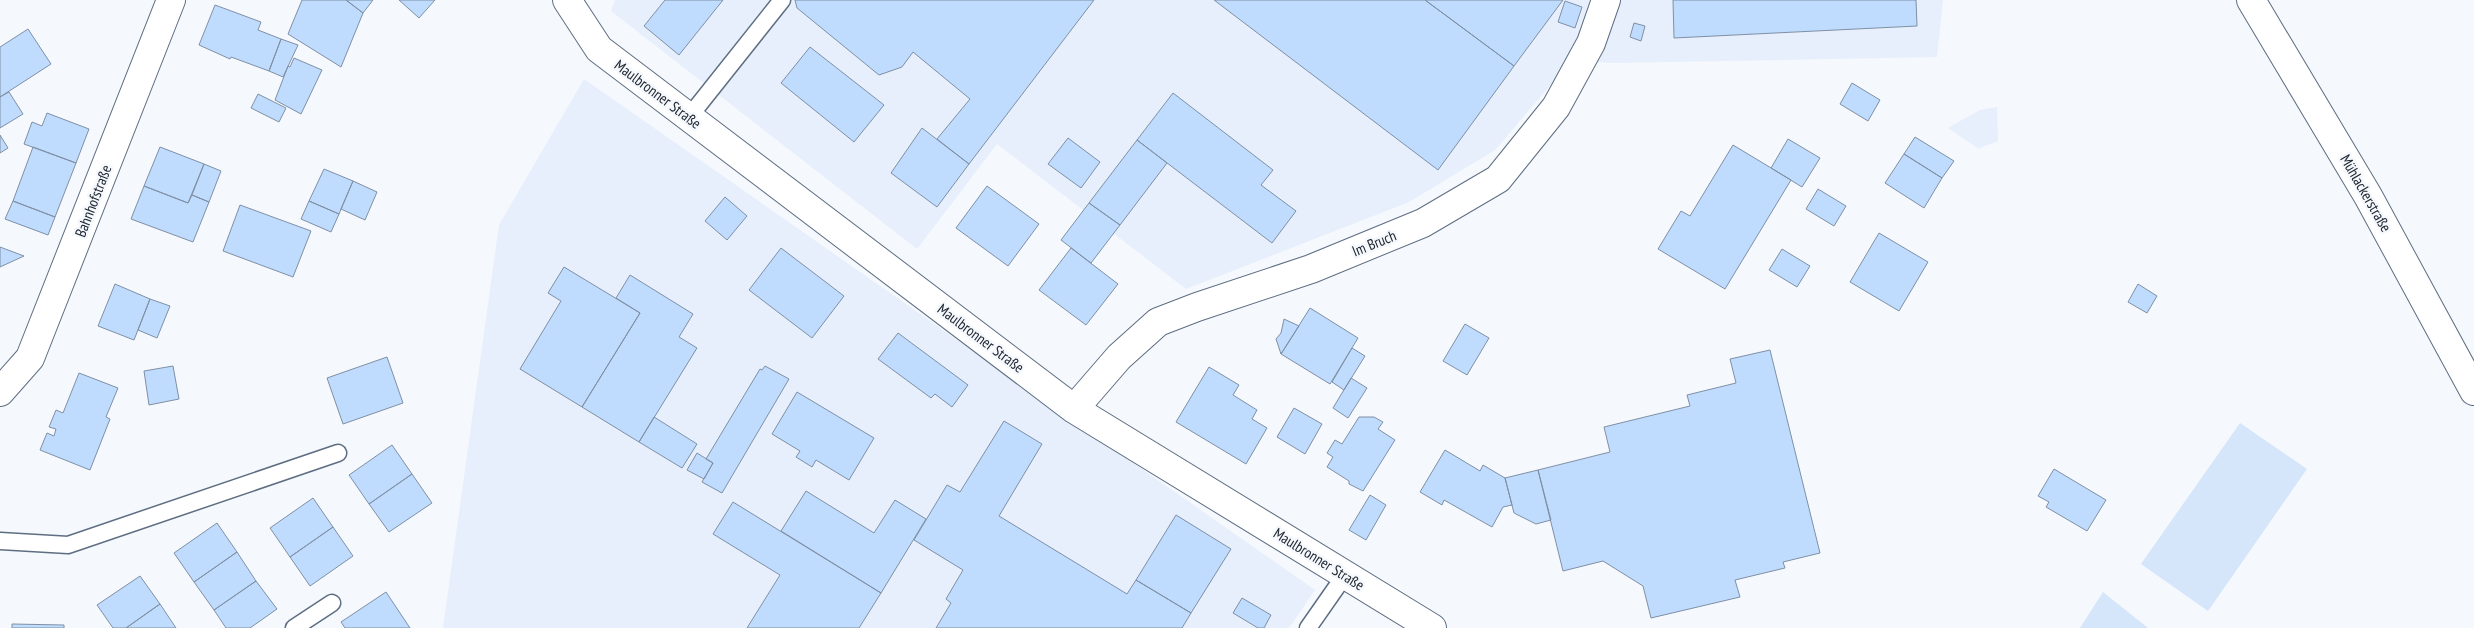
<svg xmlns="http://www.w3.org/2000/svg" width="2474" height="628" font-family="'PT Sans Narrow',sans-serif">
<rect width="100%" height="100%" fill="#f5f8fd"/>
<path fill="#e6effb" d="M 615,0 L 1943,0 L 1937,57 L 1614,63 L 1571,61 L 1495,150 L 1409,202 L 1186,289 L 997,144 L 917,249 L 611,11 Z
M 584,79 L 1315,590 L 1289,628 L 443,628 L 499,225 Z
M 1997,107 L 1998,141 L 1982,147 L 1979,149 L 1948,128 L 1980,110 Z"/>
<path fill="#d5e5fa" d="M 2240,423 L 2307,469 L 2208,611 L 2141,564 Z
M 2103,592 L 2148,628 L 2080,628 Z"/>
<path fill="#bfdbfe" stroke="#7f90a5" d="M 302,0 L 346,0 L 363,13 L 341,67 L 288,34 Z
M 346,0 L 373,0 L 363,13 Z
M 399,0 L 435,0 L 419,18 Z
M 665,0 L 723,0 L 679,55 L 644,26 Z
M 795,0 L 1094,0 L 969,164 L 937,139 L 970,99 L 913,52 L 902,67 L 879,75 L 797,8 Z
M 1214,0 L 1425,0 L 1514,66 L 1438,170 Z
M 1425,0 L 1563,0 L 1514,66 Z
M 1673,0 L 1916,0 L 1917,26 L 1674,38 Z
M 1565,1 L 1582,7 L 1575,28 L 1558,22 Z
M 215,5 L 261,22 L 258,30 L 281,39 L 269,71 L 231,57 L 230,59 L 199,45 Z
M 1634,23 L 1645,26 L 1641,41 L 1630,37 Z
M 28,29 L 51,64 L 0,97 L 0,47 Z
M 281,39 L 298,45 L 283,77 L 269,71 Z
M 810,47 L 884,105 L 854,142 L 781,83 Z
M 294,58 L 322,70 L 301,114 L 275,100 L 288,66 L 290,67 Z
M 1852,83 L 1880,100 L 1868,121 L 1840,104 Z
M 9,92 L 23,114 L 0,128 L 0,97 Z
M 1173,93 L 1273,170 L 1261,185 L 1296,211 L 1272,243 L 1137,140 Z
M 258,94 L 286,108 L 279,122 L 251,108 Z
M 47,113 L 89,129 L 76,163 L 24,144 L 32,122 L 42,126 Z
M 922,128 L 969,164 L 937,207 L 891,173 Z
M 0,135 L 8,148 L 0,153 Z
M 1915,137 L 1954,161 L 1942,178 L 1904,154 Z
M 1068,138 L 1100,162 L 1081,188 L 1048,164 Z
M 1788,139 L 1820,158 L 1802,187 L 1771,168 Z
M 1137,140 L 1167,163 L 1120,225 L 1089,203 Z
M 1733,145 L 1791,180 L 1725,289 L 1658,249 L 1681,211 L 1690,216 Z
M 33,147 L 76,163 L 55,217 L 13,201 Z
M 160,147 L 204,164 L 188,203 L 144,186 Z
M 1904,154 L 1942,178 L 1924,208 L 1885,183 Z
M 204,164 L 221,171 L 209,202 L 192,195 Z
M 324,169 L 353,181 L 339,214 L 309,201 Z
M 353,181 L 377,192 L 365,220 L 341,209 Z
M 144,186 L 188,203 L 192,195 L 209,202 L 193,242 L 131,219 Z
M 987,186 L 1039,224 L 1008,266 L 956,228 Z
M 1818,189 L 1846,206 L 1834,226 L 1806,209 Z
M 725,197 L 747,216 L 727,240 L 705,221 Z
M 13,201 L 55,217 L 48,235 L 5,219 Z
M 309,201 L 339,214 L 331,232 L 301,219 Z
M 1089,203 L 1120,225 L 1091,263 L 1061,240 Z
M 240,205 L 311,231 L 293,277 L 223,251 Z
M 1879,233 L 1928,262 L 1899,311 L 1850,282 Z
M 0,247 L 24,256 L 0,267 Z
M 781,248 L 844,296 L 812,338 L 749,290 Z
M 1071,248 L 1118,284 L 1086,325 L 1039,290 Z
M 1782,249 L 1810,266 L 1797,287 L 1769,270 Z
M 564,267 L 640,313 L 582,407 L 520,369 L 561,301 L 548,293 Z
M 630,275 L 693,314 L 679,337 L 697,348 L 639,442 L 582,407 L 640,313 L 616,298 Z
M 115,284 L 150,299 L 134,340 L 98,326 Z
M 2138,284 L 2157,296 L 2147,313 L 2128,302 Z
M 150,299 L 170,306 L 157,338 L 138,330 Z
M 1310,308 L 1358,338 L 1330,384 L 1281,354 Z
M 1284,319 L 1299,326 L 1281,354 L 1276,339 L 1281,333 Z
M 1465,324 L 1489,338 L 1467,375 L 1443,361 Z
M 898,333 L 968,385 L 952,407 L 935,394 L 931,398 L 878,359 Z
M 1352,348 L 1365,356 L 1344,390 L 1332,382 Z
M 1770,350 L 1820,553 L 1783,562 L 1785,568 L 1735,580 L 1740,597 L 1651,618 L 1643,586 L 1603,561 L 1563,571 L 1538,470 L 1610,452 L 1604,427 L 1690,406 L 1687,395 L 1736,383 L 1730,359 Z
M 387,357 L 403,403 L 343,424 L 327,378 Z
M 173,366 L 179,399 L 149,405 L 144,371 Z
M 765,366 L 789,379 L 722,493 L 702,482 L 713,463 L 706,459 L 760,369 L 762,370 Z
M 1209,367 L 1239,385 L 1233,395 L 1257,410 L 1252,419 L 1267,428 L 1246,464 L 1176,422 Z
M 79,373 L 118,388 L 106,417 L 110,419 L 90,470 L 40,450 L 47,433 L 54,436 L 56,429 L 49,427 L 56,410 L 63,413 Z
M 1351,378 L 1367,388 L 1348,418 L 1333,408 Z
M 797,392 L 874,438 L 849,480 L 816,460 L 812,467 L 796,457 L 800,451 L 772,434 Z
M 1294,408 L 1322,424 L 1305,454 L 1277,437 Z
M 654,417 L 697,444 L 682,468 L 639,442 Z
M 1359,417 L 1374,417 L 1383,422 L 1378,429 L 1395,440 L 1363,491 L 1349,484 L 1349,481 L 1327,467 L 1333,457 L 1327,453 L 1335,440 L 1342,444 Z
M 1004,421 L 1042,444 L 999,516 L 1127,594 L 1136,580 L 1191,613 L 1182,628 L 936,628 L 951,603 L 946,599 L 963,570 L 914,540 L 947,485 L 960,492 Z
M 392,445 L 412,474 L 369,504 L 349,475 Z
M 1445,450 L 1480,471 L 1483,465 L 1505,478 L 1512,505 L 1503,507 L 1492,527 L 1444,500 L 1442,505 L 1420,492 Z
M 697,453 L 713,463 L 704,479 L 687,470 Z
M 2054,469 L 2106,500 L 2087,531 L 2046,507 L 2049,502 L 2038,496 Z
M 1538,470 L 1551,520 L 1536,524 L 1514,513 L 1505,478 Z
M 412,474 L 432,503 L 389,532 L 369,504 Z
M 806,491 L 874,533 L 895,500 L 926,519 L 881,593 L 781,531 Z
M 1370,495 L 1386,505 L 1366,540 L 1349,530 Z
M 313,498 L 333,527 L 290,557 L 270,528 Z
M 733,502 L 881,593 L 859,628 L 747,628 L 780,575 L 713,534 Z
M 1176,515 L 1231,549 L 1191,613 L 1136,580 Z
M 217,523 L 237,552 L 194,582 L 174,553 Z
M 333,527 L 353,556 L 310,586 L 290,557 Z
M 237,552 L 256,581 L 214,610 L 194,582 Z
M 140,576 L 160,604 L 126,628 L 113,628 L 97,605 Z
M 256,581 L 277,609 L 250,628 L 226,628 L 214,610 Z
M 386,592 L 410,628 L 345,628 L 341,622 Z
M 1242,598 L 1271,615 L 1264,628 L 1258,628 L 1233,613 Z
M 160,604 L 176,628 L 126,628 Z
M 12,624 L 64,625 L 64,628 L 12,628 Z"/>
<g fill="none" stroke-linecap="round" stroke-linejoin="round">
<defs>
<path id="lane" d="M 689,117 L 782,0
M 0,541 L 68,545 L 338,453
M 294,628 L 332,603
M 1308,628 L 1345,575"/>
<path id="street" d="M 567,0 L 599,49 L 1074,409 L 1432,628
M 0,392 L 30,358 L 171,0
M 1074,409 L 1119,357 L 1158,322 L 1197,307 L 1311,269 L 1423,223 L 1498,179 L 1556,107 L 1591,43 L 1606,0"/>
<path id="secondary" d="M 2251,0 L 2368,196 L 2474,391"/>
</defs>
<use href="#lane" stroke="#5e6e82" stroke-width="19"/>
<use href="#street" stroke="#5e6e82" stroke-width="30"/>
<use href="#secondary" stroke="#5e6e82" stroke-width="30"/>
<use href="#lane" stroke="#fff" stroke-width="16"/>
<use href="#street" stroke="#fff" stroke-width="28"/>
<use href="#secondary" stroke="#fff" stroke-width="28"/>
</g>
<g text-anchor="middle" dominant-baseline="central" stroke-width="5" stroke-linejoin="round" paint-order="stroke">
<g font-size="15" fill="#212831" stroke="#f5f8fd">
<text transform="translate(658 94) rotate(37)">Maulbronner Straße</text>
<text transform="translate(2366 193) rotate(60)">Mühlackerstraße</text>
<text transform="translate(93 201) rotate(-69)">Bahnhofstraße</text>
<text transform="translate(1374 243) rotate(-22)">Im Bruch</text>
<text transform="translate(981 338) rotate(37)">Maulbronner Straße</text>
<text transform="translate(1319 559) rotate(32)">Maulbronner Straße</text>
</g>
</g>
</svg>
